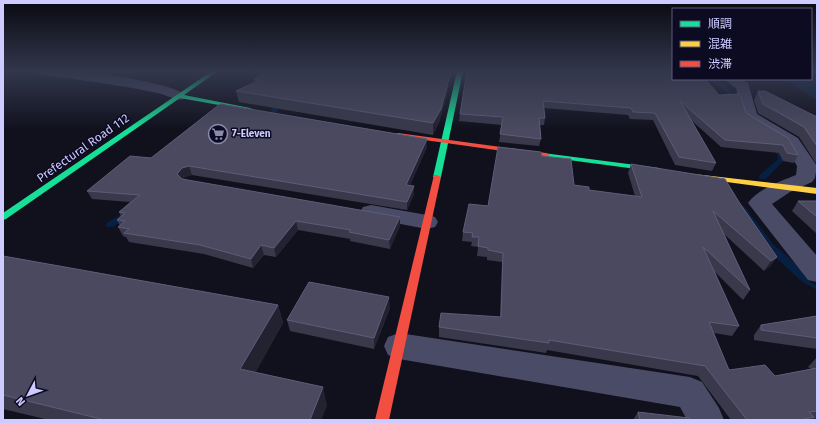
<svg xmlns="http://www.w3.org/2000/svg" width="820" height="423" font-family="'Fira Sans','Noto Sans JP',sans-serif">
<rect width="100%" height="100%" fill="#11101d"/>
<path fill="#072042" d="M 811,71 L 817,71 L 817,100 L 784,79 L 811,79 Z
M 733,204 L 744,206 L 773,244 L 811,277 L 810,282 L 817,286 L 817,290 L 801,281 L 760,243 Z"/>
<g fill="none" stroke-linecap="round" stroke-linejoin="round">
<path fill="#072042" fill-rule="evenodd" d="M 707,79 C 724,79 731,91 738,104 L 737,105 L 733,105 L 725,90 Z
M 277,95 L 280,97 L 277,112 L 270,122 L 266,122 L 265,121 L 271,112 L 274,97 Z
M 778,147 L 781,149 L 785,159 L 766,179 L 760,179 L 759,177 L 760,175 L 778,159 L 775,149 Z
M 123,213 L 126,213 L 130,215 L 113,227 L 107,227 L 106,225 L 107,223 Z"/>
<path fill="#4a4b66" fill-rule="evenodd" d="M 38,71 C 48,71 59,70 69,71 C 88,71 177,83 186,96 L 184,99 C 175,101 167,95 158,93 C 120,85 82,80 44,75 L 39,74 Z
M 724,79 L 741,79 L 748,83 L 757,114 L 798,138 L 817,166 L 815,178 L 812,182 L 790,192 L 772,204 L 817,256 L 817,282 L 808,280 L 748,203 C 758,189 781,181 796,175 L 797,166 L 785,145 L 744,119 L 742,116 L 736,88 Z
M 371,205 L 427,215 L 435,217 L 438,222 L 435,227 L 427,229 L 363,217 L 360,212 L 363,207 Z
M 399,333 L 690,377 L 702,382 L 719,408 L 724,420 L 687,420 L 680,407 L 399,359 L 388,355 L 384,346 L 388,337 Z"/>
<path fill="#16e098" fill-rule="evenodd" d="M 212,71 L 218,71 L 184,95 L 250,108 L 252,109 L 252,111 L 180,98 L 6,219 L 3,220 L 3,213 Z
M 457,71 L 463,71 L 441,177 L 437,179 L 433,177 Z
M 543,153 L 659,168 L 663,170 L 659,172 L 546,157 L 542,155 Z"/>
<path fill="#ffcf43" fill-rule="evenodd" d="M 694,174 L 817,188 L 817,194 L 697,178 L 694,178 L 693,176 Z"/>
<path fill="#f24e42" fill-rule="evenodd" d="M 398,133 L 546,153 L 550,155 L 546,157 L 396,136 L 396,134 Z
M 434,175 L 437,175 L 441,177 L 389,420 L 375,420 Z"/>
</g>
<path fill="#3a394c" d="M 467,71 L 719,95 L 746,113 L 798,155 L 794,163 L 783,161 L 779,153 L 721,147 L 691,120 L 716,163 L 712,171 L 675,165 L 653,120 L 630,119 L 628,115 L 544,108 L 545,118 L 544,125 L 540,125 L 541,139 L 539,146 L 499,142 L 502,125 L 459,121 L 460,114 Z
M 254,79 L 440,120 L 433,135 L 239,102 L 236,91 L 255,82 Z
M 758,91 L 815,116 L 817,116 L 817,165 L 799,137 L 758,113 L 754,100 Z
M 427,139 L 427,147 L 410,185 L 414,194 L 407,210 L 192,175 L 185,177 L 183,179 L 400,226 L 390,249 L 350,241 L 350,239 L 298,230 L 276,257 L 264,255 L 253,268 L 204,254 L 129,242 L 126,237 L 123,236 L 118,227 L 120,226 L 117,220 L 121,216 L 119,212 L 130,202 L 92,199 L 87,191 L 151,158 Z
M 542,156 L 574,185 L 589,190 L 635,196 L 628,173 L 631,164 L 739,202 L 777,257 L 770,266 L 764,271 L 724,234 L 750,290 L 743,300 L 715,272 L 739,326 L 732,336 L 714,333 L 729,370 L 775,376 L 811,369 L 808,367 L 817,357 L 817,418 L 811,420 L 731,420 L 698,376 L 547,350 L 546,353 L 439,337 L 439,327 L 500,317 L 502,262 L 487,260 L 487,257 L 477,256 L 478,247 L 471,246 L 472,242 L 462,241 L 463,232 L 488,206 Z
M 798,201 L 817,201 L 817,234 L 792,211 Z
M 3,256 L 278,305 L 283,323 L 255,373 L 327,405 L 321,420 L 49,420 L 3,409 Z
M 390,308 L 374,349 L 290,331 L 287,320 Z
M 817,316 L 817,349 L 754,340 L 754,335 L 761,325 Z
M 638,412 L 690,420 L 633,420 Z"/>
<path fill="#232231" d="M 451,71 L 453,71 L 440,120 L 433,135 L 433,123 Z
M 427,139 L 427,147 L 406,193 L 406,185 Z
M 189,166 L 192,175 L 185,177 L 180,182 L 177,174 L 182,168 Z
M 414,186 L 414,194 L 407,210 L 407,202 Z
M 400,217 L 400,226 L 390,249 L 389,240 Z
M 296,221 L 298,230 L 276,257 L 274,248 Z
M 261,245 L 264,255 L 253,268 L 251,259 Z
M 777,257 L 770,266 L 764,271 L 771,261 Z
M 389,297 L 390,308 L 374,349 L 374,338 Z
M 278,305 L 283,323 L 247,388 L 240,369 Z
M 323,387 L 327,405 L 321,420 L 310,420 Z"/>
<path fill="#4a4960" stroke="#5e5d79" d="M 270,71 L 451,71 L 441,109 L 433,123 L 236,91 L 259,80 L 254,79 Z
M 467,71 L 673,71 L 673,79 L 705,79 L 719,95 L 740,94 L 746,113 L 788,138 L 798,155 L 787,153 L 783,145 L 725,140 L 680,101 L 716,163 L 679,157 L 655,113 L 633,112 L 631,108 L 543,101 L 545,118 L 539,118 L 541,139 L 500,134 L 503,117 L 460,114 Z
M 758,91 L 765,91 L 815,116 L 817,116 L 817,146 L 804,127 L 763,104 Z
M 220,104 L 427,139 L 406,185 L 414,186 L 407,202 L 189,166 L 182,168 L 177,174 L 182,179 L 400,217 L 389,240 L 349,232 L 351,230 L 296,221 L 274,248 L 261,245 L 251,259 L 200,245 L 124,233 L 129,229 L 118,227 L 125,221 L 117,220 L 125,213 L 119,212 L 140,195 L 87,191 L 130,156 L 151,158 Z
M 498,147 L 541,152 L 542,156 L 571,159 L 574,185 L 589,187 L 589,190 L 642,197 L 631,164 L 725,179 L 739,202 L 777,257 L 771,261 L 713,211 L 750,290 L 703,247 L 739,326 L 709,322 L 729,370 L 765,365 L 775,376 L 817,368 L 817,411 L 809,412 L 814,417 L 800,420 L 747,420 L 705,366 L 549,340 L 549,343 L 439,327 L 441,313 L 501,317 L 503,253 L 488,250 L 488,248 L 478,246 L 479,237 L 472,237 L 473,233 L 463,232 L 469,204 L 488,206 Z
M 798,201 L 817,201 L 817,217 Z
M 3,256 L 278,305 L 240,369 L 323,387 L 310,420 L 105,420 L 3,395 Z
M 309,282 L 389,297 L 374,338 L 287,320 Z
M 817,316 L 817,338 L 761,330 L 761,325 Z
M 638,412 L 689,418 L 690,420 L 640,420 Z"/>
<linearGradient id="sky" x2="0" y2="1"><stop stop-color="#090910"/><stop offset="0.55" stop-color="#32374c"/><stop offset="1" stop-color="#32374c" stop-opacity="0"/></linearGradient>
<rect width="820" height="130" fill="url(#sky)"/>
<defs>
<symbol id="supermarket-ring" viewBox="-11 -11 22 22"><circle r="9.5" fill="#0d0b22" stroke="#8b8ab0" stroke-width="1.5"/><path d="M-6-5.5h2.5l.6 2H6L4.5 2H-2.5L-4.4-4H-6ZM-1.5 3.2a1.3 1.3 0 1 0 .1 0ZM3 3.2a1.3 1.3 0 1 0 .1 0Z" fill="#8b8ab0"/></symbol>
</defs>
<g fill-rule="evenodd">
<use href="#supermarket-ring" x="207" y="123" width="22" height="22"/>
</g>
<g text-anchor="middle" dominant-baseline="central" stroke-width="3" stroke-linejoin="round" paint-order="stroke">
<g font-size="10" font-weight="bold" fill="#cdcbff" stroke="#0d0b22" text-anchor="start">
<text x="232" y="134">7-Eleven</text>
</g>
<g font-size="12" fill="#cdcbff" stroke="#0d0b22">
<text transform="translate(83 148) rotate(-35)">Prefectural Road 112</text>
</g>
</g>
<rect width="820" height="423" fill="none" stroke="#cdcbff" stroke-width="8"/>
<rect x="672" y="8" width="140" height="72" fill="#0d0b22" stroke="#5a587a"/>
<rect x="680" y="21" width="20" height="6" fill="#16e098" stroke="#5a587a"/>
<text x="708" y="28" font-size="12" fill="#cdcbff">順調</text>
<rect x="680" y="41" width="20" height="6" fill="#ffcf43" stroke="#5a587a"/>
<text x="708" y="48" font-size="12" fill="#cdcbff">混雑</text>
<rect x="680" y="61" width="20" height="6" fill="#f24e42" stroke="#5a587a"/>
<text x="708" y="68" font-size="12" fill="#cdcbff">渋滞</text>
<g transform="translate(28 395) rotate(229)" stroke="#0d0b22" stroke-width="3" paint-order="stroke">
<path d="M0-3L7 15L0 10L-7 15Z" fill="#cdcbff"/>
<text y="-6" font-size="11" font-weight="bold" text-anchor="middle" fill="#cdcbff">N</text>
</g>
</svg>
